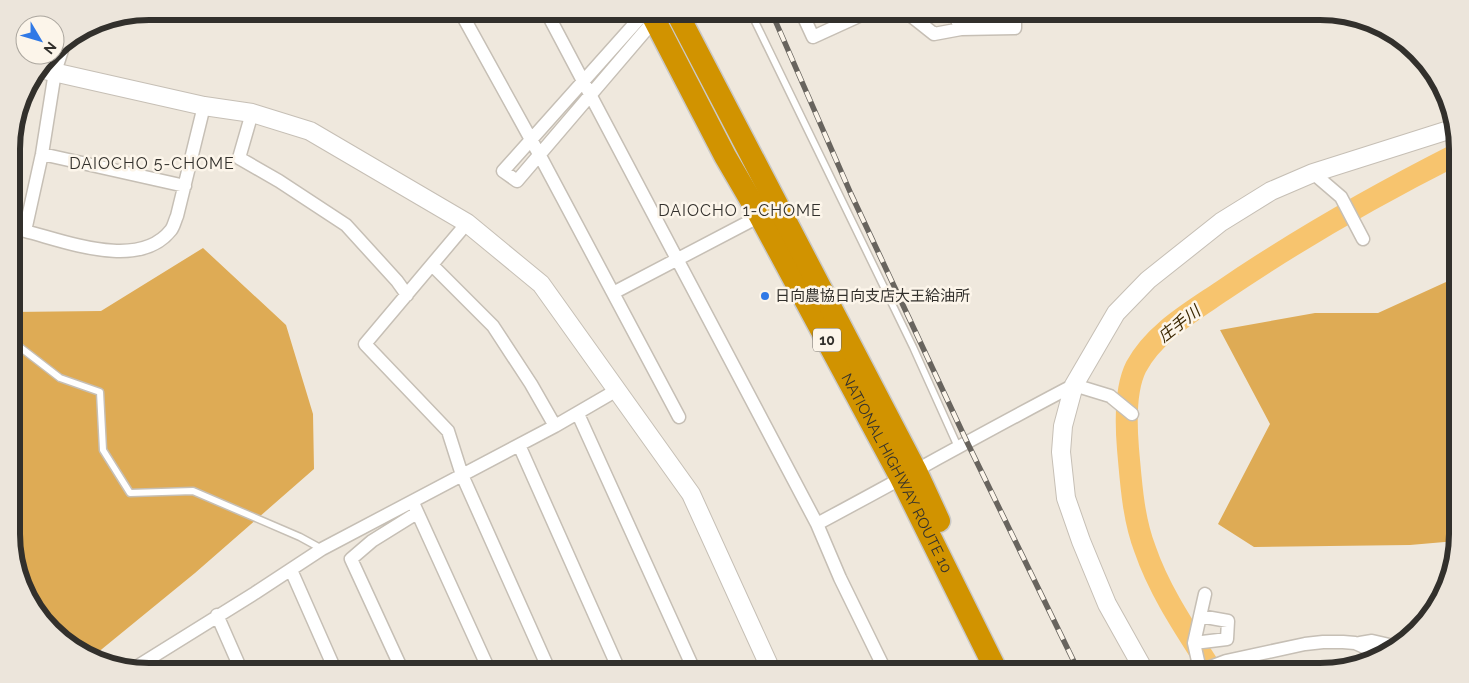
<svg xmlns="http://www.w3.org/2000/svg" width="1469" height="683" font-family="Raleway,'Noto Sans JP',sans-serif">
<rect width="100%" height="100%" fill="#efe8dd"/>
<path fill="#deab55" d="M 203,248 L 286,325 L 313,414 L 314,469 L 195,573 L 91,658 L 39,618 L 12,553 L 12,312 L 101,311 Z
M 1457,277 L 1458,535 L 1456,541 L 1410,545 L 1254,547 L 1218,524 L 1270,424 L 1220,330 L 1315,313 L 1378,313 Z"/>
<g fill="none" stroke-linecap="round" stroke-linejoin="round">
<path stroke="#f7c46e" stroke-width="22" d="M 1212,671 C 1188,633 1160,593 1145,549 C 1133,518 1131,482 1128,449 C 1126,425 1125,389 1136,367 C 1154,333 1191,312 1222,291 C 1298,239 1376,195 1457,154"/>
<defs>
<path id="lane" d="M 750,11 L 913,347 L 958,447
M 12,341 L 60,378 L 100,392 L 103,450 L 130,493 L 193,491 L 300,537 L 322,549"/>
<path id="street" d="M 460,11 L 539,154 L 679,417
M 546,11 L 817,524 L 840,578 L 886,672
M 646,11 L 503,171 L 517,181 L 657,17
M 801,11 L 813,37 L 870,11
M 905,11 L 934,34 L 961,29 L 953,11
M 1363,20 L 1379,27
M 961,29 L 1015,28 L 1015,11
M 65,41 L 55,72 L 42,154 L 25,231 C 65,241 139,271 171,230 C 174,226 175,220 177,216 L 204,106
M 252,113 L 239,158 L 279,181 L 346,225 L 397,281 L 407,295
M 42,154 L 185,186
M 1313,173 L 1341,197 L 1363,239
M 467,223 L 365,344 L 448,431 L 462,475 L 550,672
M 432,265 L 493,326 L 531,384 L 555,426
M 613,293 L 760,216
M 578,414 L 695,672
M 519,445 L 620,672
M 414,505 L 490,672
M 817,524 C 903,478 988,430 1074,385 L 1110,396 L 1132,414
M 291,570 L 336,672
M 217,615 L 242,672
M 1194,643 L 1227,639 L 1228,621 L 1200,616
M 1360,643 L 1372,641 L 1398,647
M 133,669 L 255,593 L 322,549 L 555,426 L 617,390
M 1200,670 L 1194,643 L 1205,594
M 403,672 L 351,559 L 372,541 L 417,513
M 1197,672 L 1226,661 L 1305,644 L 1323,642 L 1343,642 L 1355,643 L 1380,654"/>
<path id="secondary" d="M 40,69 L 204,106 L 252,113 L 310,131 L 467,223 L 541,284 L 691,494 L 772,672
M 1145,672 L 1107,604 L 1081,541 L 1066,498 L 1061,452 L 1063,426 L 1074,385 L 1116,313 L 1148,280 L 1221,222 L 1271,191 L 1313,173 L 1455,128"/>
<g id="highway">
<path id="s1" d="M 650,11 L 725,156 L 760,216 L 901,478 L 997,672"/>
<path d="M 676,11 L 916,471 L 939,521"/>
</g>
</defs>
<use href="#lane" stroke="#c6bfb5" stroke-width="9"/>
<use href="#street" stroke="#c6bfb5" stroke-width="15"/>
<use href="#secondary" stroke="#c6bfb5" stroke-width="20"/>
<use href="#highway" stroke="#cac9c8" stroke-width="25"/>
<use href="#lane" stroke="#fff" stroke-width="6"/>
<use href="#street" stroke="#fff" stroke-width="12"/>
<use href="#secondary" stroke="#fff" stroke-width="18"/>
<use href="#highway" stroke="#d19300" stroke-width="22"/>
<defs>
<path id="rail" d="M 771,11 L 851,194 L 967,442 L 1079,672"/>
</defs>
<use href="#rail" stroke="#68645e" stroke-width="5.5"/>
<use href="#rail" stroke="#fcf5ea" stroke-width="4" stroke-dasharray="11" stroke-linecap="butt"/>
</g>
<circle fill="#3079e6" stroke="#fcf5ea" stroke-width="2" cx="765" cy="296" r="5"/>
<g text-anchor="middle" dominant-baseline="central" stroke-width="5" stroke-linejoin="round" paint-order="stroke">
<rect fill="#fcf5ea" stroke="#6f6b65" stroke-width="1" x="813" y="328.5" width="28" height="23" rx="4"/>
<g font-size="14" font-weight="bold" fill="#32302c">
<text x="827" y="340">10</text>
</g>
<g font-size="15" fill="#32302c" stroke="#fcf5ea" text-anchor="start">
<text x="775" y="296">日向農協日向支店大王給油所</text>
</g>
<g font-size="15" fill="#32302c" stroke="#fcf5ea">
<text stroke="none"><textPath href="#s1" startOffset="524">NATIONAL HIGHWAY ROUTE 10</textPath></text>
</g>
<g font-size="16" letter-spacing="1" fill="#32302c" stroke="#fcf5ea">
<text x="152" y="163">DAIOCHO 5-CHOME</text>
<text x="740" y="210">DAIOCHO 1-CHOME</text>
</g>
<g font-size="16" font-style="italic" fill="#3c2802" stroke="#fcf5ea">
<text transform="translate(1179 324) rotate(-38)">庄手川</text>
</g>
</g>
<path d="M0 0H1469V683H0ZM149 20H1320A129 129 0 0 1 1449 149V534A129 129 0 0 1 1320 663H149A129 129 0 0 1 20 534V149A129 129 0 0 1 149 20Z" fill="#ece5db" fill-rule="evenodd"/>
<path fill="none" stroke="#32302c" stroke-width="6" d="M149 20H1320A129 129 0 0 1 1449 149V534A129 129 0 0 1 1320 663H149A129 129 0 0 1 20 534V149A129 129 0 0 1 149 20Z"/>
<g transform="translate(40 40) rotate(128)"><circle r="24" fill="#fcf5ea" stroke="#aba69e"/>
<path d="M0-4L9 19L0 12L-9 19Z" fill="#3079e6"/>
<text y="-8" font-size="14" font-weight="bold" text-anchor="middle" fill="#32302c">N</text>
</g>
</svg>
